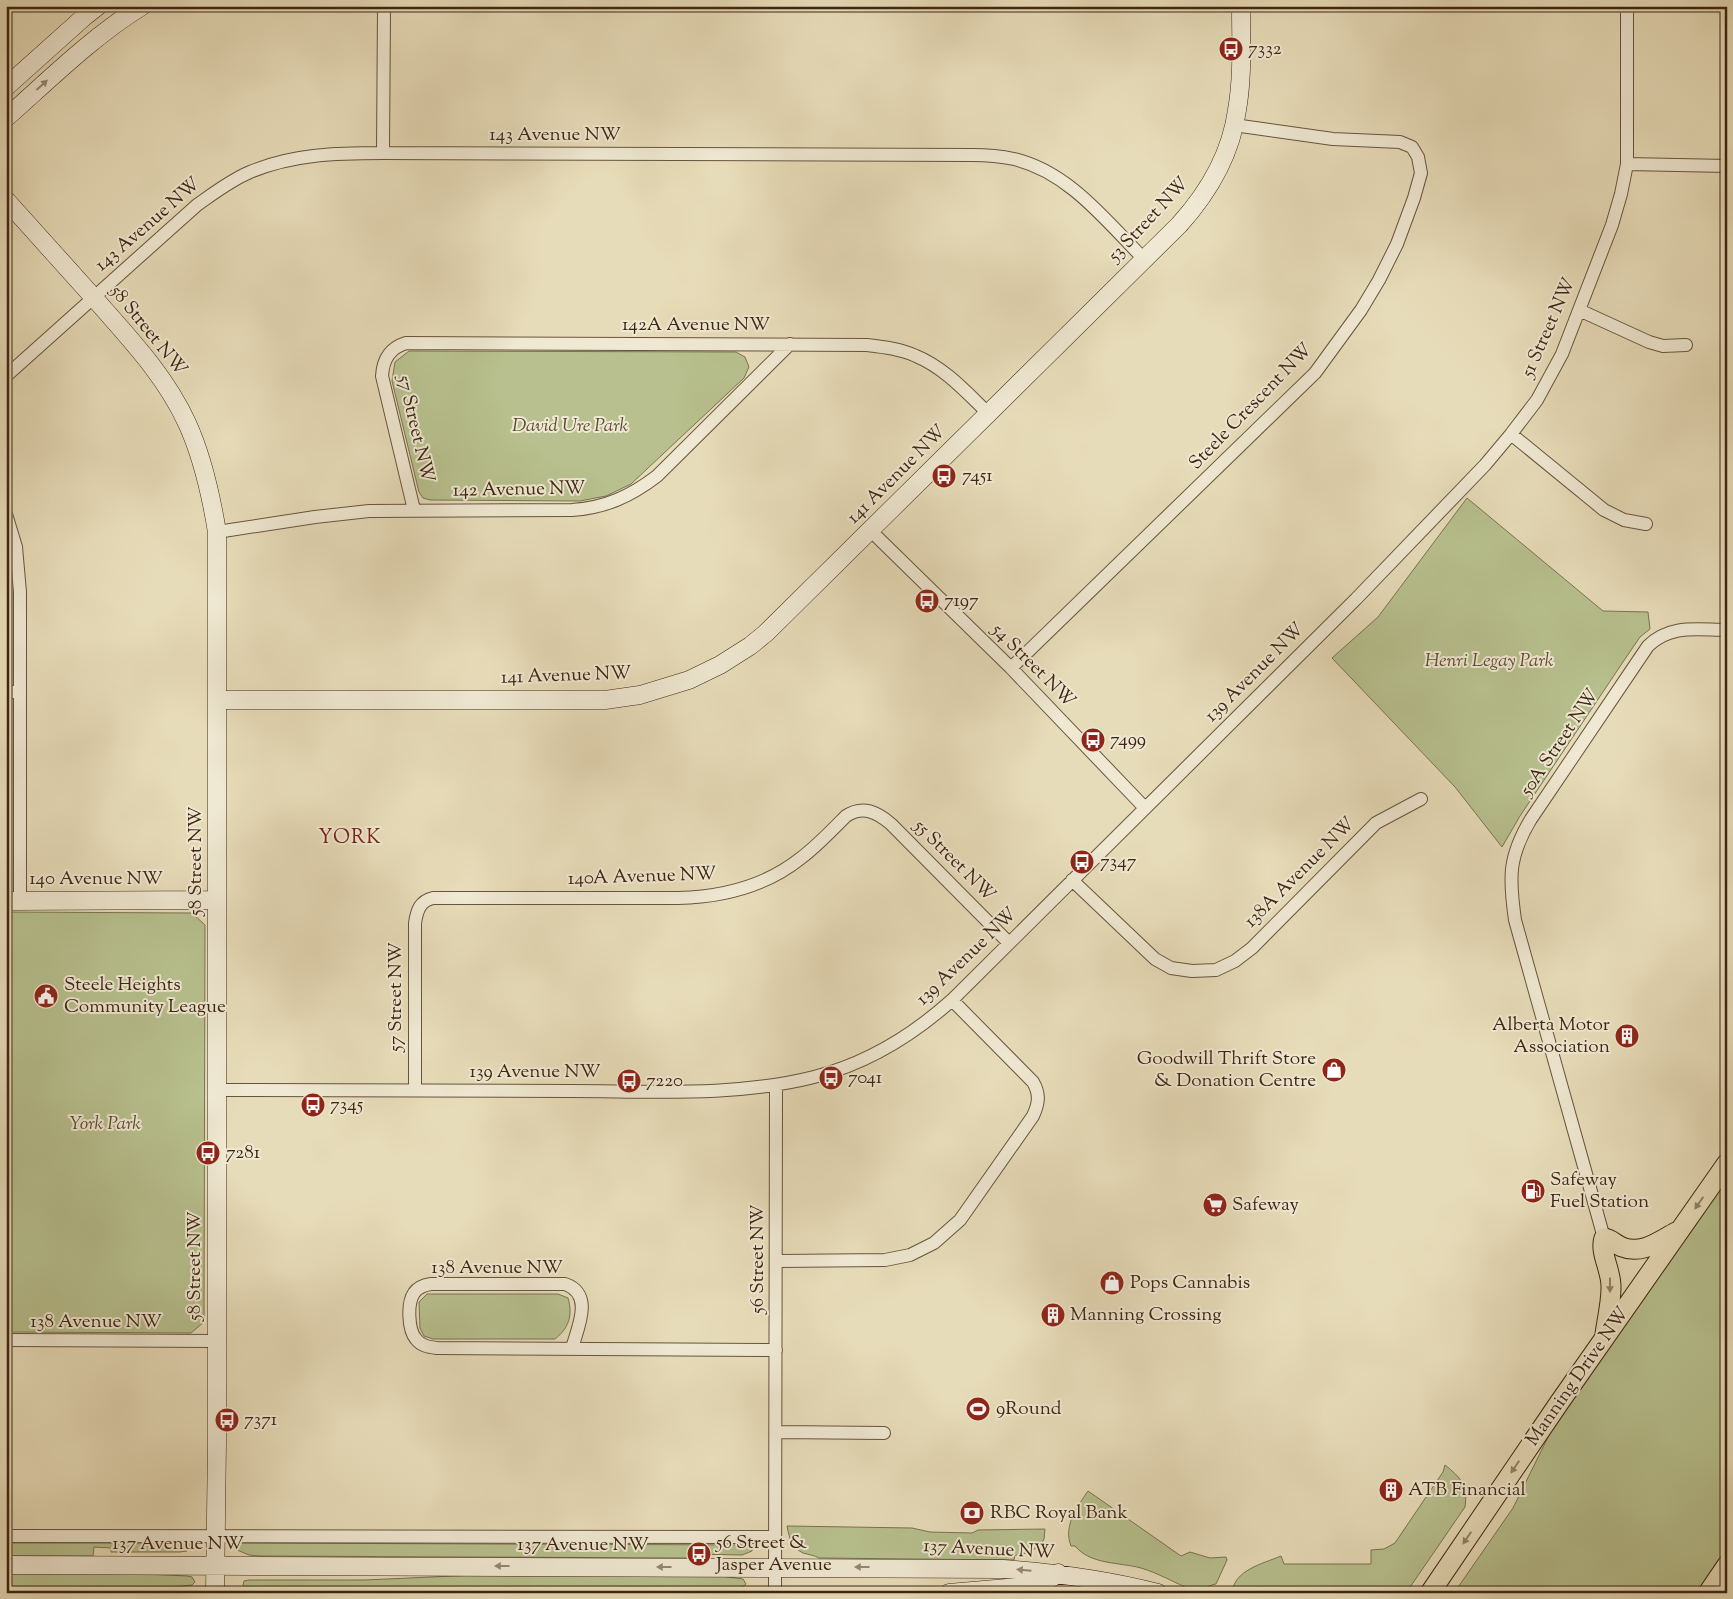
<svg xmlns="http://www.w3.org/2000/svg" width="1733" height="1599" font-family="'Sorts Mill Goudy',serif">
<rect width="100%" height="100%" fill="#e7dcb9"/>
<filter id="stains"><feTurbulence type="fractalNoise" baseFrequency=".004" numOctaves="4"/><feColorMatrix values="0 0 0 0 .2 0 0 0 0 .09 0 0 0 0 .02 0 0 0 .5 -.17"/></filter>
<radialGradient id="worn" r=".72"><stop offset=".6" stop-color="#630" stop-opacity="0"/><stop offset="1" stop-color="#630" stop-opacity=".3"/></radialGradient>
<path fill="#b7c08e" stroke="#7a7350" d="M 409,351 L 736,352 L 745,357 L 749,367 L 744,378 L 631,484 L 606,496 L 580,501 L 430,500 L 423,498 L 419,492 L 392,381 L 395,362 Z
M 1467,498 L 1603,611 L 1648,612 L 1650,629 L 1640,637 L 1627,656 L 1520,816 L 1502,847 L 1455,787 L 1332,658 L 1378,617 Z
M 6,912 L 192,913 L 205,925 L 204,1322 L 191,1333 L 6,1332 Z
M 1727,1176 L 1727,1550 L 1698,1593 L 1454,1593 L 1513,1508 L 1553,1427 Z
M 427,1294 L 558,1294 L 568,1298 C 573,1315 569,1328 555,1339 L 433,1339 L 424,1336 L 420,1328 L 419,1302 Z
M 1445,1465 C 1461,1478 1468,1485 1465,1507 L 1406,1593 L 1232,1593 C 1234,1570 1262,1564 1281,1556 L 1284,1564 L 1371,1564 L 1371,1550 L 1384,1549 L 1395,1543 L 1443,1472 Z
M 1088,1491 L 1181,1556 L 1190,1552 L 1210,1558 L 1226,1557 L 1227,1560 L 1216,1584 C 1206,1585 1207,1592 1192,1590 C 1175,1583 1158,1573 1141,1568 C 1119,1562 1091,1565 1075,1546 L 1071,1546 C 1063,1526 1077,1507 1088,1491 Z
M 787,1526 L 912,1528 L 930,1532 L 972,1533 L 978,1530 L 1045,1529 L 1044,1539 L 1039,1548 C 1032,1548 1026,1556 1015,1555 L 1014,1560 L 819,1558 C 814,1555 809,1555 803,1553 C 792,1548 789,1537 787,1526 Z
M 6,1543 L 186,1543 L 190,1544 L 190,1548 L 187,1551 L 180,1552 L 111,1552 L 111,1548 L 94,1547 L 93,1556 L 6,1556 Z
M 238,1543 L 752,1545 L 752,1551 L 742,1555 L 690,1554 L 689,1558 L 259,1556 L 249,1555 L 237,1550 L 235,1545 Z
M 6,1573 L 145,1574 L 187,1576 L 192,1577 L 195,1582 L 192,1585 L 175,1587 L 81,1587 L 6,1593 Z
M 476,1575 L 713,1575 L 743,1579 L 746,1584 L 744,1586 L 739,1588 L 625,1587 L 546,1593 L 259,1593 L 246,1590 L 243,1585 L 244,1581 L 249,1580 L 365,1580 Z"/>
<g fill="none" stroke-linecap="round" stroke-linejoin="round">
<defs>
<path id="street" d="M 383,153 L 384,6
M 1627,164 L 1727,166
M 1579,310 L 1649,342 L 1663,346 L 1686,345
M 6,376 L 197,205 C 214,193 231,180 250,172 C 293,154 337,153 383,153 L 972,155 C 986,155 1000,156 1014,159 C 1069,172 1106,221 1144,259
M 1511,434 L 1604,510 L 1624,520 L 1646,524
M 414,510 L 382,376 C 383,359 390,348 406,343 L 867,345 C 884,347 901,349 916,356 C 945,368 967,393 989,414
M 6,514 L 16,547 L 20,592 L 20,901
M 871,531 L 1011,668 L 1145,808
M 217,532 L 315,517 L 369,511 L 572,510 C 605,508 631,496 657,476 L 790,344
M 1011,668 L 1315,373 L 1361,310 L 1379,280 L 1397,244 L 1414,198 L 1421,173 L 1418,157 L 1412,147 L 1400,142 L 1333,139 L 1234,125
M 6,692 L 19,692
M 1072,880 L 1155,959 L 1171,968 L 1192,971 L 1216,970 L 1235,961 L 1252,948 L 1376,823 L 1421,799
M 217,1090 C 335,1090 453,1090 571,1091 C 651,1091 735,1097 814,1077 C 865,1064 913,1035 952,1000 L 1356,599 L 1485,465 L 1511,434 L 1537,400 L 1562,354 L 1612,225 L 1621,194 L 1627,164 L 1627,6
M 415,1090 L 415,923 C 417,910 420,901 433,898 L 678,898 C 722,897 766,886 801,858 C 817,846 832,830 846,816 C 863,805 877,812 891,824 L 1009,943
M 1604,1238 L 1515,920 C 1509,878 1508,857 1531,819 L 1648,646 C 1671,624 1697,630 1727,630
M 777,1261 L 885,1260 L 910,1255 L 934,1243 L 960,1220 L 1033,1116 C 1039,1103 1040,1094 1033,1082 L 952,1000
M 6,1340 L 216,1341
M 572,1348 C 578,1327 594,1294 565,1284 L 431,1284 C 424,1285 418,1287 414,1293 C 407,1303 408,1330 416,1339 C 421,1346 429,1347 437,1348 L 776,1350
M 776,1432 L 884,1433
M 6,1536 L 775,1537
M 775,1593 L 776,1085"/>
<path id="secondary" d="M 6,87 L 84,17 L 98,6
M 6,118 C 50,79 92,37 142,6
M 6,200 C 36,233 65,266 95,299 C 129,338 165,375 187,423 C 203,458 211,495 217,532 L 217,1442 L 215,1593
M 218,700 L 605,700 L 640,695 L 689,680 L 720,665 L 750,646 L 766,633 L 1179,225 C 1208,193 1231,154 1237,110 C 1243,76 1241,41 1241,6
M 6,901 L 217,900
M 6,1565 L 1003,1569 C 1056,1573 1107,1580 1158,1593
M 949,1593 L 1042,1585 L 1058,1573"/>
<path id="primary" d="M 1605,1334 C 1607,1319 1611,1303 1611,1288 C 1612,1271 1599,1253 1604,1238 C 1611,1239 1615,1244 1622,1247 C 1642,1255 1659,1241 1676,1232
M 1430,1593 L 1559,1403 L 1727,1163
M 1708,1593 L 1727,1565"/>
</defs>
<use href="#street" stroke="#68543c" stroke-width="14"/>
<use href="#secondary" stroke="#3e2613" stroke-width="19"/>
<use href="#primary" stroke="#3e2613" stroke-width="21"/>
<use href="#street" stroke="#efe8d2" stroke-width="12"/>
<use href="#secondary" stroke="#efe8d2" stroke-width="18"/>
<use href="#primary" stroke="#e7dcb9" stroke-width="19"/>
</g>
<defs><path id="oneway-solid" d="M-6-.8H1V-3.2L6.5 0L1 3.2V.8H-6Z" transform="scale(1.25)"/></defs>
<g fill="#968772">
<use href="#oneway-solid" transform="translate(42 85) rotate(-42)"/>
<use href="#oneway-solid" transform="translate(502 1566) rotate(-180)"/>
<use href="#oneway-solid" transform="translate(664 1567) rotate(-180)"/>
<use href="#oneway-solid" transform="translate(862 1567) rotate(180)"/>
<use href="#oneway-solid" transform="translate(1024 1570) rotate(-175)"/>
</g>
<g fill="#928166">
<use href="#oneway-solid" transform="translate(1699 1203) rotate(125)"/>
<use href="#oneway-solid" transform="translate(1610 1285) rotate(90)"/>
<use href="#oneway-solid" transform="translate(1515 1467) rotate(124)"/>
<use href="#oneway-solid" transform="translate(1467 1538) rotate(124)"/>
</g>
<defs>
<symbol id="bus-disc" viewBox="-11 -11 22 22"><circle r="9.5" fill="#8f2418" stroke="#efe8d2"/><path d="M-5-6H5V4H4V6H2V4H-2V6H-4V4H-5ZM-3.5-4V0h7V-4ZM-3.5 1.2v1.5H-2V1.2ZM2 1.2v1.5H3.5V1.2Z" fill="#fff"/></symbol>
<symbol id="civic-disc" viewBox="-11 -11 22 22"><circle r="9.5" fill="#8f2418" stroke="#efe8d2"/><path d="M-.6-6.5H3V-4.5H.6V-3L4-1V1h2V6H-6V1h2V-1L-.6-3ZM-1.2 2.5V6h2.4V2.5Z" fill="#fff"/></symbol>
<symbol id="building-disc" viewBox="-11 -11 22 22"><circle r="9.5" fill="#8f2418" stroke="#efe8d2"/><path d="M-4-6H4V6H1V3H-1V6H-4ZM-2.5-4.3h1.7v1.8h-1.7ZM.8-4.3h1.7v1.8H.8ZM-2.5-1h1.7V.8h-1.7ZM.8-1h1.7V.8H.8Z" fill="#fff"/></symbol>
<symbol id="shop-disc" viewBox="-11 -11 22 22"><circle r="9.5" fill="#8f2418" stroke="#efe8d2"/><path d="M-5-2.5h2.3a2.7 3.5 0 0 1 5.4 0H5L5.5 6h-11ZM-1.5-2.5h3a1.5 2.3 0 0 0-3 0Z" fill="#fff"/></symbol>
<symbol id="fuel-disc" viewBox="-11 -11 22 22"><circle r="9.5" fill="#8f2418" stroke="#efe8d2"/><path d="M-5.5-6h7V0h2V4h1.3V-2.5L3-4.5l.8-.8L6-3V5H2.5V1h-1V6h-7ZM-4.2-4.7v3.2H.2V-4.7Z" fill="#fff"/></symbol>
<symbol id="supermarket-disc" viewBox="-11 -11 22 22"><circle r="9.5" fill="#8f2418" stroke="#efe8d2"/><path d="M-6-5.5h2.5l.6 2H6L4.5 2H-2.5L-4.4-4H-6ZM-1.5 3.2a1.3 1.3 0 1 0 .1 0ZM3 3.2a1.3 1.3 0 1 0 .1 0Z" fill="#fff"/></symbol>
<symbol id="stadium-disc" viewBox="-11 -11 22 22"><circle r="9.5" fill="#8f2418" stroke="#efe8d2"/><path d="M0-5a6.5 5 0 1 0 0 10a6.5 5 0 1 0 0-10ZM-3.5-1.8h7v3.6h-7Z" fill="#fff"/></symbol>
<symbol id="bank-disc" viewBox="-11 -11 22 22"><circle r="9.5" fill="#8f2418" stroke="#efe8d2"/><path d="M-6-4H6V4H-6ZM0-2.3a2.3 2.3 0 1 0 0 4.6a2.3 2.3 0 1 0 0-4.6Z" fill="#fff"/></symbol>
</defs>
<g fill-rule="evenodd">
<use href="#bus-disc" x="1217" y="35" width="28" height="28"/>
<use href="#bus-disc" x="930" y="462" width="28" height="28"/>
<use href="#bus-disc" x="913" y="587" width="28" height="28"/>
<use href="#bus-disc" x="1079" y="726" width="28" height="28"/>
<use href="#bus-disc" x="1068" y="848" width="28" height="28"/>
<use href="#civic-disc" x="32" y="982" width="28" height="28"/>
<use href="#building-disc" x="1613" y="1022" width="28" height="28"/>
<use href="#shop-disc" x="1320" y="1056" width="28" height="28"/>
<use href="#bus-disc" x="817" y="1064" width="28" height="28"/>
<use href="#bus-disc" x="615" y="1067" width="28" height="28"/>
<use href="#bus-disc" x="299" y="1091" width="28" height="28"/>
<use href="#bus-disc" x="194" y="1139" width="28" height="28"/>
<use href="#fuel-disc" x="1519" y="1177" width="28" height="28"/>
<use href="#supermarket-disc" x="1201" y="1191" width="28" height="28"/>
<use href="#shop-disc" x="1098" y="1269" width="28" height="28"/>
<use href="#building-disc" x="1039" y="1301" width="28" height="28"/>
<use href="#stadium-disc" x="964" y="1395" width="28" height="28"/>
<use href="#bus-disc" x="213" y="1406" width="28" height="28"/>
<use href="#building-disc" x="1377" y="1476" width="28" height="28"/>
<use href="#bank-disc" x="958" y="1499" width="28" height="28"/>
<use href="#bus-disc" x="685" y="1540" width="28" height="28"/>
</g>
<g text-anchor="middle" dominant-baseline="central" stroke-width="4" stroke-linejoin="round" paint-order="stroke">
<g font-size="19" fill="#3e2613" stroke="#efe8d2" text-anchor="start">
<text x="1248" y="49">7332</text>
<text x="962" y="476">7451</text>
<text x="944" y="601">7197</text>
<text x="1110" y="740">7499</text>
<text x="1100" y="862">7347</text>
<text x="64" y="985">Steele Heights<tspan x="64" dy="22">Community League</tspan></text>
<text x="1610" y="1025" text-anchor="end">Alberta Motor<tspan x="1610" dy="22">Association</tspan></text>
<text x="1316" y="1059" text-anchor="end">Goodwill Thrift Store<tspan x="1316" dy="22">&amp; Donation Centre</tspan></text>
<text x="848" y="1078">7041</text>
<text x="646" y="1081">7220</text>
<text x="330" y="1105">7345</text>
<text x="226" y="1153">7281</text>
<text x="1550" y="1180">Safeway<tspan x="1550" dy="22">Fuel Station</tspan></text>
<text x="1232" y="1205">Safeway</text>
<text x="1130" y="1283">Pops Cannabis</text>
<text x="1070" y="1315">Manning Crossing</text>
<text x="996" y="1409">9Round</text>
<text x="244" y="1420">7371</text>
<text x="1408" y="1490">ATB Financial</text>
<text x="990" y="1513">RBC Royal Bank</text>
<text x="716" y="1543">56 Street &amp;<tspan x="716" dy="22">Jasper Avenue</tspan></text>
</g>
<g font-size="19" fill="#3e2613" stroke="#efe8d2">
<text x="555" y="135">143 Avenue NW</text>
<text transform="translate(1149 220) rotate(-47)">53 Street NW</text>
<text transform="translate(148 225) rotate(-41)">143 Avenue NW</text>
<text x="696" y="325">142A Avenue NW</text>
<text transform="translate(1549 328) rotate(-66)">51 Street NW</text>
<text transform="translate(148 331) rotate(51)">58 Street NW</text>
<text transform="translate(1251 407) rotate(-46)">Steele Crescent NW</text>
<text transform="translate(415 429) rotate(77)">57 Street NW</text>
<text transform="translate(897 475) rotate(-45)">141 Avenue NW</text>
<text transform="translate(519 490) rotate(-1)">142 Avenue NW</text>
<text transform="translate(1033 666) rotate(45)">54 Street NW</text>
<text transform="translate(1255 673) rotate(-45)">139 Avenue NW</text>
<text transform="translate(566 676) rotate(-2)">141 Avenue NW</text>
<text transform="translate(1560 743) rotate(-56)">50A Street NW</text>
<text transform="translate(196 861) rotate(-90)">58 Street NW</text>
<text transform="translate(954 861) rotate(45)">55 Street NW</text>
<text transform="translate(1300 873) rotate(-45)">138A Avenue NW</text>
<text transform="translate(642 877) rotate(-2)">140A Avenue NW</text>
<text x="96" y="879">140 Avenue NW</text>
<text transform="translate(967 957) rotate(-44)">139 Avenue NW</text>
<text transform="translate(396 997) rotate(-90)">57 Street NW</text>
<text x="535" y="1072">139 Avenue NW</text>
<text transform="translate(758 1259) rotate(-90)">56 Street NW</text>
<text transform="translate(195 1266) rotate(-90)">58 Street NW</text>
<text x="497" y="1268">138 Avenue NW</text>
<text x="96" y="1322">138 Avenue NW</text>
<text transform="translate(1578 1377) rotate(-55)">Manning Drive NW</text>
<text x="178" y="1544">137 Avenue NW</text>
<text x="583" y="1545">137 Avenue NW</text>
<text transform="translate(989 1550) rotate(3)">137 Avenue NW</text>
</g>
<g font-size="19" font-style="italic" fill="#5c4c32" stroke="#efe8d2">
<text x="570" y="426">David Ure Park</text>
<text x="1489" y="661">Henri Legay Park</text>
<text x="105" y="1124">York Park</text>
</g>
<g font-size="20" letter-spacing="1" fill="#7a1f14" stroke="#efe8d2">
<text x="350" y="838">YORK</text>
</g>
</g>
<rect width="1733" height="1599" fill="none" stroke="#e7dcb9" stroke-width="25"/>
<rect x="8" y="8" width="1718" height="1584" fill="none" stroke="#3e2613" stroke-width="2.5"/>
<rect x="12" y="12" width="1708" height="1574" fill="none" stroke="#3e2613"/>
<rect width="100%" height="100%" filter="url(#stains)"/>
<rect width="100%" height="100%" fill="url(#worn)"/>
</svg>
